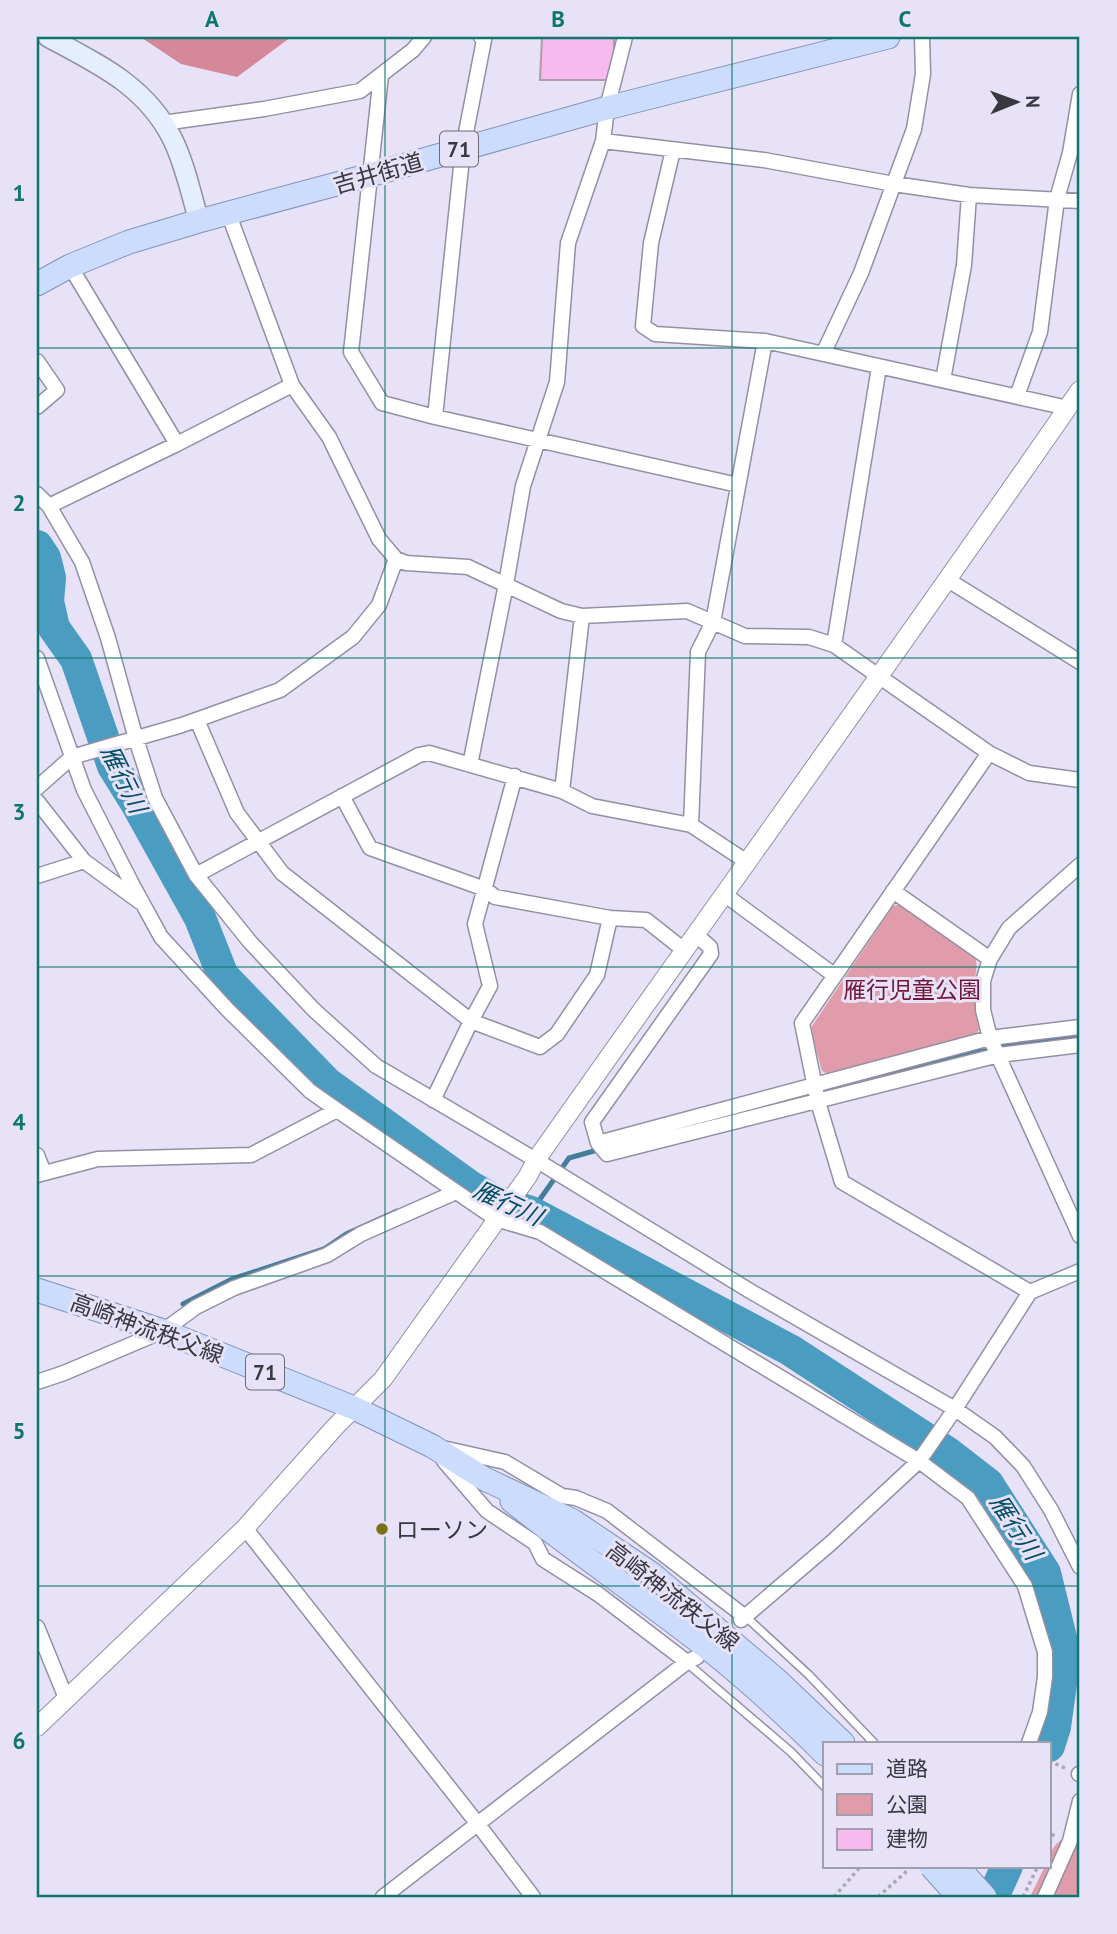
<svg xmlns="http://www.w3.org/2000/svg" width="1117" height="1934" font-family="'PT Sans','Noto Sans JP',sans-serif">
<rect width="100%" height="100%" fill="#e7e2f7"/>
<path fill="#e09cab" d="M 902,904 L 976,959 C 978,970 974,978 974,989 C 974,1002 976,1016 979,1030 L 975,1035 L 830,1075 L 822,1071 L 812,1035 L 812,1026 L 893,906 Z
M 1080,1828 L 1080,1897 L 1030,1897 L 1045,1866 L 1049,1866 C 1049,1843 1063,1839 1080,1828 Z"/>
<path fill="#d5889a" d="M 135,37 L 291,37 L 237,77 L 181,64 L 142,38 Z"/>
<g fill="none" stroke-linecap="round" stroke-linejoin="round">
<path stroke="#457e9a" stroke-width="5" d="M 675,1130 L 981,1049 L 1080,1036
M 531,1212 L 569,1158 L 601,1149
M 183,1304 L 232,1279 L 324,1249 L 346,1234 L 397,1211"/>
<path stroke="#4a9dc1" stroke-width="32" d="M 37,546 L 45,558 L 50,578 L 48,601 L 54,628 L 76,659 L 113,766 L 136,803 L 200,918 L 223,976 L 327,1083 L 471,1187 L 496,1201 L 531,1212 L 790,1350 L 948,1453 L 988,1484 L 1045,1573 L 1065,1654 L 1055,1727 L 1049,1746
M 993,1897 L 1007,1866"/>
</g>
<path fill="#f6baef" stroke="#ad9caa" stroke-width="2" d="M 542,37 L 614,37 L 614,80 L 540,80 Z"/>
<g fill="none" stroke-linecap="round" stroke-linejoin="round">
<defs>
<path id="service" d="M 745,1616 L 809,1675 L 874,1743
M 687,1663 L 791,1752 L 825,1787"/>
<path id="minor" d="M 381,75 L 351,352 L 382,403 L 435,417 L 738,485
M 163,123 L 264,109 L 360,91 L 413,50 L 424,37
M 603,141 L 764,160 L 894,184 L 969,195 L 1080,201
M 673,150 L 651,243 L 643,326 L 655,334 L 765,341 L 1068,408
M 70,266 L 177,444
M 823,354 L 861,273 L 914,129 L 923,74 L 922,37
M 37,361 L 57,390 L 37,407
M 943,380 L 964,265 L 969,195
M 1017,396 L 1040,332 L 1057,199 L 1070,153 L 1080,94
M 435,417 L 463,148 L 484,40 L 481,37
M 37,494 L 49,506 L 82,562 L 108,638 L 136,739 L 155,798 L 196,875 L 250,942 L 314,1010 L 376,1066 L 536,1160 L 750,1291 L 955,1409 L 995,1437 L 1023,1466 L 1051,1510 L 1080,1567
M 49,506 L 177,444 L 292,385
M 396,559 L 406,563 L 468,567 L 561,611 L 582,616 L 687,611 L 745,636 L 809,637 L 834,645 L 989,753 L 1029,773 L 1080,780
M 948,580 L 1080,662
M 834,645 L 879,367
M 37,658 L 84,790 L 132,884 L 161,937 L 227,1009 L 310,1091 L 337,1110 L 496,1219 L 540,1232 L 919,1461 L 968,1498 L 1025,1586 L 1045,1652 L 1045,1677 L 1040,1712 L 1029,1743
M 197,720 L 237,813 L 282,873 L 471,1021 L 540,1047 L 557,1034 L 597,975 L 610,918 L 495,897 L 485,889 L 370,848 L 342,796
M 989,753 L 802,1023 L 818,1102 L 842,1182 L 1030,1292
M 470,765 L 506,584 L 523,486 L 557,382 L 568,243 L 603,141 L 607,108 L 625,37
M 37,788 L 72,757 L 182,725 L 280,690 L 353,637 L 379,605 L 396,559 L 379,539 L 329,437 L 292,385 L 229,215
M 562,791 L 582,616
M 37,801 L 84,861 L 140,902
M 691,825 L 698,652 L 713,622 L 765,341
M 1080,865 L 1009,928 L 990,959 L 983,981 L 983,1010 L 990,1038 L 1080,1236
M 196,875 L 419,755 L 429,753 L 562,791 L 592,806 L 691,825 L 747,862
M 37,876 L 84,861
M 893,891 L 990,959
M 724,894 L 834,975
M 610,918 L 646,920 L 684,950
M 695,934 L 710,947 L 711,954 L 592,1122 L 598,1143 L 607,1154 L 999,1055 L 1080,1045
M 433,1100 L 471,1021 L 490,986 L 475,924 L 515,776
M 598,1143 L 990,1038 L 1080,1027
M 37,1155 L 44,1173
M 37,1175 L 98,1159 L 251,1155 L 337,1110
M 37,1382 L 64,1373 L 163,1331 L 196,1307 L 234,1288 L 327,1255 L 361,1234 L 456,1192
M 447,1449 L 505,1462 L 562,1496 L 576,1498 L 607,1511 L 744,1616
M 444,1461 L 487,1511 L 535,1543 L 543,1559 L 598,1594 L 687,1662
M 245,1528 L 477,1823 L 533,1897
M 741,1620 L 831,1543 L 919,1461 L 955,1409 L 1030,1292 L 1080,1271
M 37,1627 L 66,1698
M 1079,1774 L 1080,1774
M 383,1897 L 687,1662 L 697,1657
M 1045,1897 L 1070,1841 L 1080,1801"/>
<path id="tertiary" d="M 37,1727 L 245,1528 L 335,1427 L 383,1379 L 528,1176 L 536,1160 C 717,903 901,648 1080,390"/>
<path id="secondary" d="M 48,37 C 98,64 145,85 172,138 C 185,164 191,194 199,221"/>
<path id="primary" d="M 37,284 L 70,266 L 129,242 L 199,221 L 370,175 L 607,108 L 888,37
M 37,1290 L 163,1331 L 354,1408 L 432,1446 L 483,1478 L 573,1521 L 652,1574 L 778,1681 L 843,1743
M 512,1501 C 577,1553 645,1599 710,1650 C 750,1682 788,1717 825,1754"/>
</defs>
<use href="#service" stroke="#948fa2" stroke-width="10"/>
<use href="#minor" stroke="#948fa2" stroke-width="17"/>
<use href="#tertiary" stroke="#948fa2" stroke-width="20"/>
<use href="#secondary" stroke="#948fa2" stroke-width="22"/>
<use href="#primary" stroke="#8293b9" stroke-width="25"/>
<path stroke="#aca8b9" stroke-width="3.5" stroke-dasharray="3.5 3.5" stroke-linecap="butt" d="M 1049,1761 L 1067,1769
M 1049,1843 L 1055,1831
M 834,1897 L 861,1866
M 878,1897 L 908,1870
M 1023,1897 L 1038,1866"/>
<use href="#service" stroke="#fff" stroke-width="7"/>
<use href="#minor" stroke="#fff" stroke-width="14"/>
<use href="#tertiary" stroke="#fff" stroke-width="18"/>
<use href="#secondary" stroke="#e5eefe" stroke-width="19"/>
<use href="#primary" stroke="#cbdcfc" stroke-width="23"/>
<defs>
<path id="primary-bridge" d="M 931,1866 L 959,1897
M 957,1866 L 985,1897"/>
</defs>
<use href="#primary-bridge" stroke="#8293b9" stroke-width="25" stroke-linecap="butt"/>
<use href="#primary-bridge" stroke="#cbdcfc" stroke-width="23"/>
</g>
<path fill="none" stroke="#0f766e" stroke-width="2" stroke-opacity="0.55" d="M 385,37 L 385,1897M 732,37 L 732,1897M 37,348 L 1080,348M 37,658 L 1080,658M 37,967 L 1080,967M 37,1276 L 1080,1276M 37,1586 L 1080,1586"/>
<circle fill="#767215" stroke="#e7e2f7" stroke-width="2.5" cx="382" cy="1529" r="7"/>
<g text-anchor="middle" dominant-baseline="central" stroke-width="6" stroke-linejoin="round" paint-order="stroke">
<g fill="#e7e2f7" stroke="#6d6a76" stroke-width="2">
<rect x="440" y="131.5" width="38" height="35" rx="5"/>
<rect x="246" y="1354.5" width="38" height="35" rx="5"/>
</g>
<g font-size="21" font-weight="bold" fill="#39373f">
<text x="459" y="149">71</text>
<text x="265" y="1372">71</text>
</g>
<g font-size="23" fill="#39373f" stroke="#e7e2f7">
<text transform="translate(378 173) rotate(-16)">吉井街道</text>
<text transform="translate(147 1328) rotate(20)">高崎神流秩父線</text>
<text transform="translate(673 1596) rotate(38)">高崎神流秩父線</text>
</g>
<g font-size="23" fill="#721737" stroke="#e7e2f7">
<text x="912" y="989">雁行児童公園</text>
</g>
<g font-size="23" fill="#39373f" stroke="#e7e2f7" text-anchor="start">
<text x="396" y="1529">ローソン</text>
</g>
<g font-size="24" font-style="italic" fill="#034d66" stroke="#e7e2f7">
<text transform="translate(124 779) rotate(64)">雁行川</text>
<text transform="translate(508 1203) rotate(25)">雁行川</text>
<text transform="translate(1016 1527) rotate(57)">雁行川</text>
</g>
</g>
<rect width="1117" height="1934" fill="none" stroke="#e7e2f7" stroke-width="77"/>
<rect x="823" y="1742" width="228" height="126" fill="#e7e2f7" stroke="#a19ead" stroke-width="2"/>
<rect x="837" y="1764" width="35" height="10" fill="#cbdcfc" stroke="#a19ead" stroke-width="2"/>
<text x="886" y="1776" font-size="21" fill="#39373f">道路</text>
<rect x="837" y="1794" width="35" height="21" fill="#e09cab" stroke="#a19ead" stroke-width="2"/>
<text x="886" y="1812" font-size="21" fill="#39373f">公園</text>
<rect x="837" y="1829" width="35" height="21" fill="#f6baef" stroke="#a19ead" stroke-width="2"/>
<text x="886" y="1846" font-size="21" fill="#39373f">建物</text>
<g transform="translate(1016 102) rotate(89)" stroke="#e7e2f7" stroke-width="5" paint-order="stroke">
<path d="M0-5L12 26L0 18L-12 26Z" fill="#39373f"/>
<text y="-10" font-size="19" font-weight="bold" text-anchor="middle" fill="#39373f">N</text>
</g>
<rect x="38" y="38" width="1040" height="1858" fill="none" stroke="#0f766e" stroke-width="2.5"/>
<g font-size="23" text-anchor="middle" font-weight="bold" fill="#0f766e">
<text x="212" y="27">A</text>
<text x="558" y="27">B</text>
<text x="905" y="27">C</text>
<text x="19" y="201">1</text>
<text x="19" y="511">2</text>
<text x="19" y="820">3</text>
<text x="19" y="1130">4</text>
<text x="19" y="1439">5</text>
<text x="19" y="1749">6</text>
</g>
</svg>
